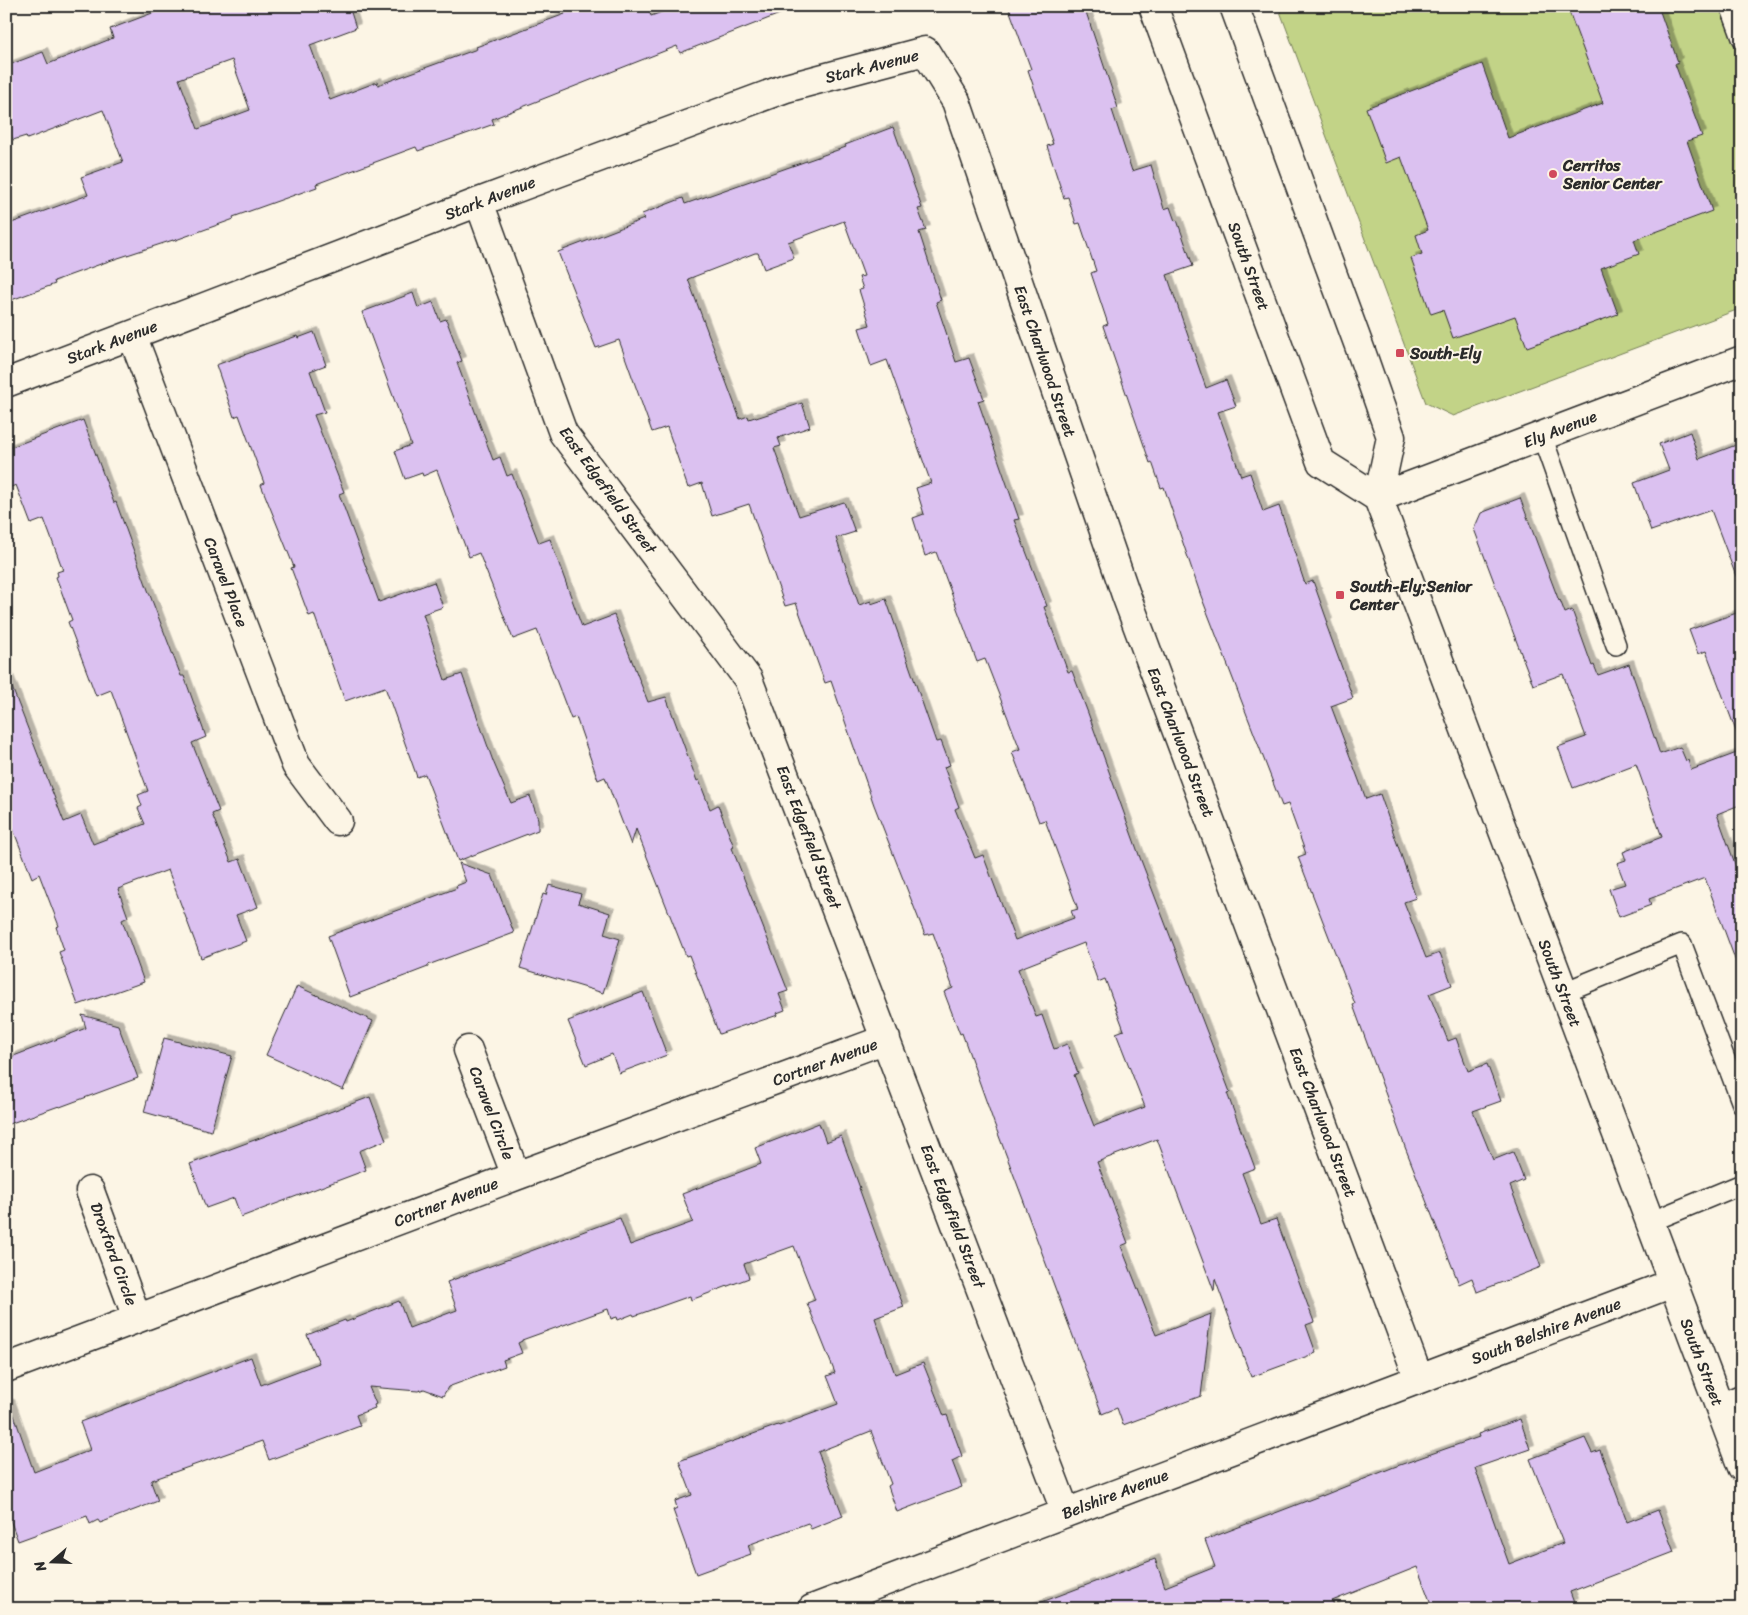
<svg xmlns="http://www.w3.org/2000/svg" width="1748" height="1615" font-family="Sriracha,sans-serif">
<defs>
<filter id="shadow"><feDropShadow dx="4.5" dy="-4.5" stdDeviation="0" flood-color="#0004"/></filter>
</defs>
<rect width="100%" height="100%" fill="#fcf5e5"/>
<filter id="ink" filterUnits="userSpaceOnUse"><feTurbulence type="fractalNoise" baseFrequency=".02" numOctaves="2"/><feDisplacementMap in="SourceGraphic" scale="10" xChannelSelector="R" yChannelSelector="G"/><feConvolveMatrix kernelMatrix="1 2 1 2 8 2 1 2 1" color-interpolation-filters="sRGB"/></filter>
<g filter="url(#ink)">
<path fill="#c2d387" stroke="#767f59" d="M 1278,6 L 1742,6 L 1742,308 L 1453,416 L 1426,403 Z"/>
<path fill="#dbc1f0" stroke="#2b2b2b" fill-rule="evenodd" filter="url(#shadow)" d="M 171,6 L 349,6 L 356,28 L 310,45 L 330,100 L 377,82 L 378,85 L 477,49 L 476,47 L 565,14 L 564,12 L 579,6 L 647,6 L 651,16 L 678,6 L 795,6 L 795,8 L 680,53 L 677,46 L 492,119 L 494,124 L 418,151 L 416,147 L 316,184 L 317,187 L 233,217 L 234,219 L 173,241 L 173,240 L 109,261 L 54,281 L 55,284 L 6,302 L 6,225 L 88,195 L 81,177 L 123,162 L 103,110 L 27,139 L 26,136 L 13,140 L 6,122 L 6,66 L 43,52 L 48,64 L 113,38 L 110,29 ZM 232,60 L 250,110 L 198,129 L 179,79 Z
M 1008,6 L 1084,6 L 1118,108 L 1112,110 L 1132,171 L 1151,165 L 1164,209 L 1170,207 L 1175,221 L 1177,220 L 1193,266 L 1167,275 L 1206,388 L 1226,380 L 1236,406 L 1218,412 L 1241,476 L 1250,473 L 1263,512 L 1279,506 L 1305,584 L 1313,581 L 1328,623 L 1326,624 L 1353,698 L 1331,706 L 1366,799 L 1380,794 L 1416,898 L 1404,902 L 1426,958 L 1440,953 L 1452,985 L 1429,994 L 1448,1041 L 1456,1038 L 1468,1071 L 1487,1064 L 1501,1101 L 1473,1111 L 1493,1160 L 1513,1152 L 1524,1180 L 1510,1186 L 1541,1267 L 1477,1292 L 1472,1278 L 1459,1284 L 1405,1147 L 1353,1005 L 1355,1004 L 1298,857 L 1306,854 L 1288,804 L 1282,806 L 1201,596 L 1164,487 L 1161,488 L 1152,462 L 1150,463 L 1103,326 L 1108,324 L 1091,273 L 1096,271 L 1080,223 L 1076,224 L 1068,197 L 1064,198 L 1047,146 L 1053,144 L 1028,70 L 1031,69 Z
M 1567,6 L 1658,6 L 1678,62 L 1675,64 L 1702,136 L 1687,141 L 1712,211 L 1634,240 L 1639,254 L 1601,268 L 1618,314 L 1527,347 L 1515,316 L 1453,338 L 1443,310 L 1431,314 L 1411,258 L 1422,254 L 1416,235 L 1428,230 L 1401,157 L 1386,163 L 1366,108 L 1482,64 L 1508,138 L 1603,103 Z
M 893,127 L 922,208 L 918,209 L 926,230 L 919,232 L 941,300 L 936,302 L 956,362 L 969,358 L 984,399 L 978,401 L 1019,519 L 1014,520 L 1047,606 L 1044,607 L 1068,672 L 1072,671 L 1088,713 L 1139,855 L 1230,1092 L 1227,1093 L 1255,1168 L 1242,1173 L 1261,1224 L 1276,1219 L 1314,1322 L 1306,1325 L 1316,1353 L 1251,1377 L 1215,1279 L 1214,1291 L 1157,1139 L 1097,1162 L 1128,1243 L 1121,1246 L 1156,1335 L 1211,1314 L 1201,1396 L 1123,1425 L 1117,1408 L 1102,1414 L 1023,1202 L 1024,1202 L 994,1123 L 962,1033 L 960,1034 L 944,992 L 953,988 L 933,933 L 925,935 L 874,805 L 831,681 L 825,683 L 796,603 L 785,606 L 749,504 L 712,516 L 702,483 L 688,488 L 667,427 L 652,432 L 619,340 L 596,348 L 558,252 L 644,219 L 642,214 L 683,198 L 685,204 L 846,147 L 845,145 ZM 844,221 L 864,276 L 859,277 L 863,289 L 859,290 L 870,325 L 859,328 L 871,366 L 887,360 L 931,483 L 916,488 L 924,514 L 913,518 L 925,556 L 936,552 L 977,662 L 985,659 L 1020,749 L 1012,752 L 1039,822 L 1045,820 L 1078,909 L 1071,911 L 1074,918 L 1015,940 L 983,855 L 975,858 L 955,809 L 959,807 L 944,767 L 950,765 L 941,741 L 936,742 L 886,599 L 871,604 L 871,601 L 859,605 L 836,538 L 855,532 L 844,502 L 799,516 L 774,448 L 781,446 L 778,438 L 810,427 L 802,403 L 756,418 L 755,417 L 749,419 L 748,416 L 740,419 L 688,279 L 755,253 L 758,253 L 764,269 L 794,258 L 788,242 ZM 1084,943 L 1098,982 L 1105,979 L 1124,1030 L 1116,1033 L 1145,1107 L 1094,1126 L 1074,1075 L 1078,1073 L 1067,1044 L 1054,1049 L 1042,1015 L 1036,1017 L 1018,969 Z
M 413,293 L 418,308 L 433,302 L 440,321 L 446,319 L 462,361 L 457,363 L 493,460 L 500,457 L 507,476 L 512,474 L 539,543 L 550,539 L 582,627 L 614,615 L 648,702 L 666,697 L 697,781 L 699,780 L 710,809 L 718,805 L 734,847 L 732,848 L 788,991 L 779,994 L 785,1010 L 777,1013 L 778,1015 L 751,1024 L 751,1023 L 719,1034 L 689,955 L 686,956 L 636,829 L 631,845 L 605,777 L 598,780 L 576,717 L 571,719 L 537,630 L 513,639 L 479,553 L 469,557 L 437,470 L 423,476 L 422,473 L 405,479 L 395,451 L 411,445 L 362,312 Z
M 314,332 L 326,365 L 310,371 L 325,412 L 314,415 L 344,492 L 339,494 L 379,602 L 434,582 L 443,607 L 423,614 L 445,680 L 462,674 L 493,761 L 511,803 L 530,796 L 538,819 L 538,830 L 458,861 L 425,774 L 417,777 L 385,687 L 345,701 L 314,614 L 309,616 L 291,568 L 294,567 L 261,485 L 264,483 L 239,415 L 234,417 L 216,365 L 297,336 L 298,338 Z
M 83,420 L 114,503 L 116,502 L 148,590 L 181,676 L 184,676 L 206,737 L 192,743 L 219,811 L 212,814 L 231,862 L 240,859 L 258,907 L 236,915 L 246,941 L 201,958 L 168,870 L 118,889 L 128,917 L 122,920 L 144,982 L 78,1005 L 59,952 L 64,950 L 56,927 L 59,926 L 39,874 L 32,878 L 13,829 L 6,832 L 6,678 L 8,677 L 64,822 L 81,815 L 93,844 L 145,824 L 138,808 L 142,806 L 138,795 L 148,791 L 111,690 L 96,696 L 68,622 L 72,620 L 56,577 L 58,576 L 57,572 L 63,570 L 44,519 L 31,524 L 16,485 L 6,489 L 6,449 Z
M 1690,432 L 1699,459 L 1736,445 L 1742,460 L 1742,583 L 1739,584 L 1711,510 L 1651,531 L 1634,483 L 1669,470 L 1659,444 Z
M 1520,498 L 1559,601 L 1560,600 L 1565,613 L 1572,610 L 1592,666 L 1594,665 L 1598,675 L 1629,664 L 1660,754 L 1680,747 L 1686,761 L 1688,760 L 1691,770 L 1742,751 L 1742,804 L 1717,814 L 1742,883 L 1742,970 L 1739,970 L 1705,878 L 1649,899 L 1651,905 L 1619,917 L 1609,889 L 1625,884 L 1617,863 L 1626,860 L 1623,852 L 1662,837 L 1636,764 L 1573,788 L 1558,747 L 1586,737 L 1563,674 L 1533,685 L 1474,529 L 1481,513 Z
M 1742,611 L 1742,738 L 1739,739 L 1706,651 L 1698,654 L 1689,630 Z
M 459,863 L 492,875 L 514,933 L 428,965 L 428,967 L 350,997 L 328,936 L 457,888 L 456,886 L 466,882 Z
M 549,885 L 581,894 L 578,903 L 610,913 L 604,934 L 620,939 L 603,993 L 520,968 L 543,894 L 546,895 Z
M 297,986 L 373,1021 L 343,1090 L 266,1055 Z
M 643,992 L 667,1055 L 619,1073 L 612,1054 L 586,1065 L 568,1021 Z
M 82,1015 L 118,1025 L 138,1078 L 60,1107 L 59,1106 L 6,1125 L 6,1059 L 86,1028 Z
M 164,1038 L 232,1056 L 211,1131 L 144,1112 Z
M 370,1097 L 386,1140 L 359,1151 L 366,1170 L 241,1217 L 234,1198 L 206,1208 L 190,1164 Z
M 819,1123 L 826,1142 L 841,1136 L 860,1188 L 859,1188 L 878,1241 L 904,1307 L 875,1318 L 895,1374 L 923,1363 L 944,1416 L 947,1415 L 962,1456 L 952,1461 L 962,1487 L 897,1512 L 888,1486 L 891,1484 L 871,1431 L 818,1452 L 843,1516 L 811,1529 L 808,1523 L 748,1545 L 751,1554 L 696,1574 L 673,1510 L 677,1508 L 675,1501 L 692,1495 L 679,1461 L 778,1425 L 779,1426 L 838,1404 L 827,1376 L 835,1373 L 807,1303 L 815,1300 L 794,1246 L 744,1264 L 749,1278 L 691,1300 L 690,1296 L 634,1316 L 633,1314 L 618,1320 L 617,1317 L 611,1319 L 608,1309 L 522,1340 L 522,1341 L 518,1343 L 522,1353 L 503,1360 L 505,1366 L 448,1387 L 443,1396 L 424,1389 L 418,1391 L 369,1387 L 376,1404 L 374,1405 L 375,1408 L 356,1415 L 360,1426 L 269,1460 L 262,1441 L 152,1480 L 151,1482 L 158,1501 L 100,1523 L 98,1520 L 90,1524 L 87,1516 L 18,1541 L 6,1509 L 6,1404 L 10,1404 L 34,1472 L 90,1450 L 80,1422 L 145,1397 L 251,1357 L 261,1385 L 319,1363 L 307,1335 L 345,1320 L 346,1322 L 399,1301 L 409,1328 L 457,1310 L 447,1282 L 620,1218 L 630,1245 L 693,1222 L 682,1194 L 761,1164 L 755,1148 Z
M 1520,1419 L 1530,1449 L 1475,1468 L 1509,1564 L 1563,1543 L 1530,1459 L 1585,1438 L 1592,1453 L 1600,1450 L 1627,1522 L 1658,1510 L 1674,1552 L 1570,1592 L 1574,1603 L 1558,1609 L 1433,1609 L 1417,1567 L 1332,1601 L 1336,1609 L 1029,1609 L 1029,1607 L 1155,1559 L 1165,1587 L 1215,1567 L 1205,1540 L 1322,1495 L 1322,1496 L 1394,1467 L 1479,1437 L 1478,1434 Z"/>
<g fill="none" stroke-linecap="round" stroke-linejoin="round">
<defs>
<path id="service" d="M 1742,7 L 1732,11 L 1742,38
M 1542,436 L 1616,645
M 1564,992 L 1682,944 L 1742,1104
M 1650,1222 L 1742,1184
M 1718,1404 L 1742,1394"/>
<path id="minor" d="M 479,202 L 563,433 L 748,679 L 1066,1513
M 132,335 L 296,765 L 338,821
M 6,383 L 479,202 L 786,88 L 925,51 L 956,101 L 1126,595 L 1419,1379
M 1378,498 L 1742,360
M 468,1050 L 516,1176
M 90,1191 L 137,1318
M 6,1368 L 516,1176 L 886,1039
M 812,1609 L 1673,1283"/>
<path id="primary" d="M 1153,6 L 1321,462 L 1378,498
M 1234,6 L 1362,354 L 1391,437 L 1378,498 L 1742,1467"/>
</defs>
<use href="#service" stroke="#2b2b2b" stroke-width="22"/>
<use href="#minor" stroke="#2b2b2b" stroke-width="31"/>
<use href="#primary" stroke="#2b2b2b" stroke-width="31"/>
<use href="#service" stroke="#fcf5e5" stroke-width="19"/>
<use href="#minor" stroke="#fcf5e5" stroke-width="28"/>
<use href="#primary" stroke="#fcf5e5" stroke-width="28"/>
</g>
</g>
<g fill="#d1495b" stroke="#fcf5e5" stroke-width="2">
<circle cx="1553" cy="174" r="5"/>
<rect x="1395" y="348" width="10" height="10" rx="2.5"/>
<rect x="1335" y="590" width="10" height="10" rx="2.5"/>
</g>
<g text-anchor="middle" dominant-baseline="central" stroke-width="4" stroke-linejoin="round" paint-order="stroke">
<g font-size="16" fill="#2b2b2b" stroke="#fcf5e5">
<text transform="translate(872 66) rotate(-14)">Stark Avenue</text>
<text transform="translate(490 198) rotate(-21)">Stark Avenue</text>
<text transform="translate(1249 266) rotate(70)">South Street</text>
<text transform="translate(112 342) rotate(-21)">Stark Avenue</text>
<text transform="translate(1045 361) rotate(71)">East Charlwood Street</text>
<text transform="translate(1560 429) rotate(-21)">Ely Avenue</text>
<text transform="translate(608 490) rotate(54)">East Edgefield Street</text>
<text transform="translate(226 582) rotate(69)">Caravel Place</text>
<text transform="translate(1181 742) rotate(69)">East Charlwood Street</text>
<text transform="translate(809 837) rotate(69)">East Edgefield Street</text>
<text transform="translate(1560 983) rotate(69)">South Street</text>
<text transform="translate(825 1062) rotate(-20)">Cortner Avenue</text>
<text transform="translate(492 1113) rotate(69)">Caravel Circle</text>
<text transform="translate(1323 1122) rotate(69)">East Charlwood Street</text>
<text transform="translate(446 1202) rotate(-21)">Cortner Avenue</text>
<text transform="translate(953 1216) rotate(69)">East Edgefield Street</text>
<text transform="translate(114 1254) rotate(70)">Droxford Circle</text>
<text transform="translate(1546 1331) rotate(-21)">South Belshire Avenue</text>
<text transform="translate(1702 1362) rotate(69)">South Street</text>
<text transform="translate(1115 1494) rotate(-21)">Belshire Avenue</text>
</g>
<g font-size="16" font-weight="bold" fill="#2b2b2b" stroke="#fcf5e5" text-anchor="start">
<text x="1563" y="165">Cerritos<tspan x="1563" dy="18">Senior Center</tspan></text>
<text x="1410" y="353">South-Ely</text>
<text x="1350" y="586">South-Ely;Senior<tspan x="1350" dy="18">Center</tspan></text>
</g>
</g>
<rect width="1748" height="1615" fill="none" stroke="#fcf5e5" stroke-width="25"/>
<rect x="12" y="12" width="1723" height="1590" fill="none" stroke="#2b2b2b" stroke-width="2" filter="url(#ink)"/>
<g transform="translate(52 1562) rotate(250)" stroke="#fcf5e5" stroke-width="4" paint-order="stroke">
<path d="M0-4L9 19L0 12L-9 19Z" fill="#2b2b2b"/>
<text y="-8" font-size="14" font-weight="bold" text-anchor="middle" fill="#2b2b2b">N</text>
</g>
</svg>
